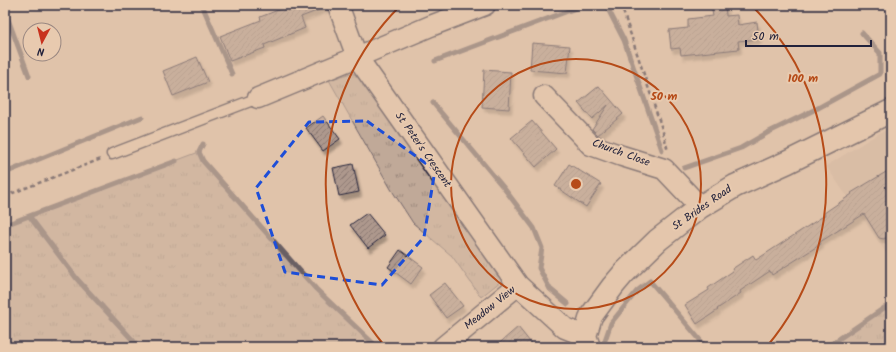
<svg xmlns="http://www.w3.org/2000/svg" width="896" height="352" font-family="Kalam,sans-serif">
<defs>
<pattern id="grass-tufts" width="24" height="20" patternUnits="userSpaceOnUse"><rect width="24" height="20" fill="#c0a998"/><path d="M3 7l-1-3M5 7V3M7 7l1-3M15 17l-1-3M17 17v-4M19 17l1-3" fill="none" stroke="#9c897d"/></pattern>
<pattern id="building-hatch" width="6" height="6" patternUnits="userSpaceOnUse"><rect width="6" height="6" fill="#ae988d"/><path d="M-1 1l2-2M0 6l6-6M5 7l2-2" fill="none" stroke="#8d7c74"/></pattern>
<filter id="shadow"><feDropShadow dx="2.5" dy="4.5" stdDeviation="1" flood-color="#0004"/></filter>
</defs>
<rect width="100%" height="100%" fill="#e0c3aa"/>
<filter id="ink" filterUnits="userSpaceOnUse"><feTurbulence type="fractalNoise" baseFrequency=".025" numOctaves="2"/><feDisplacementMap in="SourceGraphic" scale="8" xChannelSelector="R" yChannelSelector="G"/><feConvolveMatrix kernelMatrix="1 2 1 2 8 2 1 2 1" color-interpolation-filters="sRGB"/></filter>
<g filter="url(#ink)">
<path fill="#d1b6a1" d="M 891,129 L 891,260 L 826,166 L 881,132 Z"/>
<path fill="url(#grass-tufts)" stroke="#71666a" d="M 351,73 L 360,76 L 506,277 L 481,297 L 452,256 L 413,223 L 391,189 L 329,80 Z
M 199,152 L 203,162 L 316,289 L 377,347 L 5,347 L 5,225 Z
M 891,306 L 891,347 L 827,347 L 884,308 Z"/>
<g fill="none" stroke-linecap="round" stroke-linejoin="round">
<path stroke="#695e64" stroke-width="5" d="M 202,5 L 232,74
M 606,5 L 624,40 L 662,150
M 861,7 L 866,5
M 5,11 L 29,76
M 435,61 L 584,5
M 433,103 L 503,187 L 534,228 L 542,248 L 539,268 L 550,289 L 568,304
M 203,144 L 199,152 L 203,161 L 316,289 L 377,347
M 684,168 L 741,148 L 767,133 L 818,108 L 880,74 L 880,53 L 862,33
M 5,173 L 142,117
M 30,217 L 77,279 L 139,347
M 5,225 L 176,161
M 606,347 L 604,343 L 611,323 L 637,291 L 650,281 L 706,347
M 827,347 L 884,308 L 891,306"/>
</g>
<path fill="url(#building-hatch)" stroke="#22223b" filter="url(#shadow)" d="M 291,5 L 327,5 L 327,7 L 301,17 L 305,28 L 264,45 L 265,48 L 230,61 L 220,36 L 261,20 L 260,17 Z
M 711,5 L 725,5 L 726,16 L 737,15 L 738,25 L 757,22 L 759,39 L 738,41 L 739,49 L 681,55 L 680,48 L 671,49 L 669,30 L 688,28 L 688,19 L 713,16 Z
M 532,43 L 570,46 L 567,73 L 530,70 Z
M 197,57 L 208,82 L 173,96 L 163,71 Z
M 484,70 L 511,72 L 509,109 L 482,107 Z
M 599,86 L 623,114 L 598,135 L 592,129 L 608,105 L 592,119 L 578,103 Z
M 323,116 L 340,139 L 323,151 L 306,128 Z
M 532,121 L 556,149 L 536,167 L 511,138 Z
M 353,164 L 359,192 L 339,196 L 333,168 Z
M 569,164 L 601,184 L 586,207 L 555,186 Z
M 891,169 L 891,235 L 884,239 L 879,238 L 864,214 L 820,242 L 821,244 L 772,275 L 770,271 L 740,291 L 741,293 L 717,309 L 718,310 L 697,324 L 685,305 L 709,290 L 708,288 L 733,271 L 732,269 L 753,255 L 756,260 L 825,215 L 824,213 L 852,194 L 851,193 Z
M 367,213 L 385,235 L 368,248 L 350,225 Z
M 400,250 L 423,267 L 411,284 L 388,267 Z
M 445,283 L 463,306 L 446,318 L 429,295 Z
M 518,327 L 534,347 L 495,347 Z"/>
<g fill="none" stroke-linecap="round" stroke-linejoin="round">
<defs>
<path id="lane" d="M 112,154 L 258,98"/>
<path id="street" d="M 485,5 L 433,25 L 357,57 L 518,285 L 565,328 L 585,336
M 544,96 L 591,145 L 622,156 L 664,169 L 700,207
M 258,98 L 357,57 L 338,5
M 443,347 L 518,285"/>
<path id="secondary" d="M 589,347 L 585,336 L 591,316 L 613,286 L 624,273 L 658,240 L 700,207 L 735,186 L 788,162 L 891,111"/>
</defs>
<use href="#lane" stroke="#22223b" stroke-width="13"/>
<use href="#street" stroke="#22223b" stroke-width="23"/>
<use href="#secondary" stroke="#22223b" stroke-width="25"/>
<path stroke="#22223b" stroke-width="2.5" stroke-dasharray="4 3" stroke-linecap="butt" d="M 621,5 L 663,132 L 668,151
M 5,196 L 101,159"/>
<use href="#lane" stroke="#e8caaf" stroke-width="10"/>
<use href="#street" stroke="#e8caaf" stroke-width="20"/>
<use href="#secondary" stroke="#e8caaf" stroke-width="22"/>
</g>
</g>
<path d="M0 0H896V352H0ZM 367,121 L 435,170 L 424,237 L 382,285 L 285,272 L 256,188 L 309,122 Z" fill="#e0c3aa" fill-opacity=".55" fill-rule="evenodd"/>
<path fill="none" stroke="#1d4ed8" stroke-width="3" stroke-dasharray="8 5" stroke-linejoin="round" d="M 367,121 L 435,170 L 424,237 L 382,285 L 285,272 L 256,188 L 309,122 Z"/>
<g fill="none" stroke="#b64b18" stroke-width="2">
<circle cx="576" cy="184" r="125"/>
<path d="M384 345A251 251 0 0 1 399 7M753 7A251 251 0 0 1 768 345"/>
</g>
<g text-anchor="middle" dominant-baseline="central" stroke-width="4" stroke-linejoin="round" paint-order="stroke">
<g font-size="11" fill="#22223b" stroke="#e8caaf">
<text transform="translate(423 150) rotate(55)">St Peter's Crescent</text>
<text transform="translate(621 153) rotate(20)">Church Close</text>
<text transform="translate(702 208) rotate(-35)">St Brides Road</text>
<text transform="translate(490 308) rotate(-39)">Meadow View</text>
</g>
</g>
<circle cx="576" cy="184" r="6" fill="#b64b18" stroke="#e8caaf" stroke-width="2"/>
<g font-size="12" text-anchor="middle" font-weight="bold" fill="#b64b18" stroke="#e8caaf" stroke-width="4" stroke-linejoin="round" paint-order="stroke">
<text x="803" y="82">100 m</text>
<text x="664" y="100">50 m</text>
</g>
<rect width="896" height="352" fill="none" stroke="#e8caaf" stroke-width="20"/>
<rect x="10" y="10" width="876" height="332" fill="none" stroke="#22223b" stroke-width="1.5" filter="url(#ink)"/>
<g transform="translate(42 42) rotate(187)"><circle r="19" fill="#e8caaf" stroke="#998781"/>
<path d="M0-3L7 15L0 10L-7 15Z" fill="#c8321e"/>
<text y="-6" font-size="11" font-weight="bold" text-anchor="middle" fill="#22223b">N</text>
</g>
<path d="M746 40v6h125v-6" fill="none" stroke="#22223b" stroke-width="2"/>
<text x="752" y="40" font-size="12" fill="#22223b" stroke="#e8caaf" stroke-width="3" paint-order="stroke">50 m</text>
</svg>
